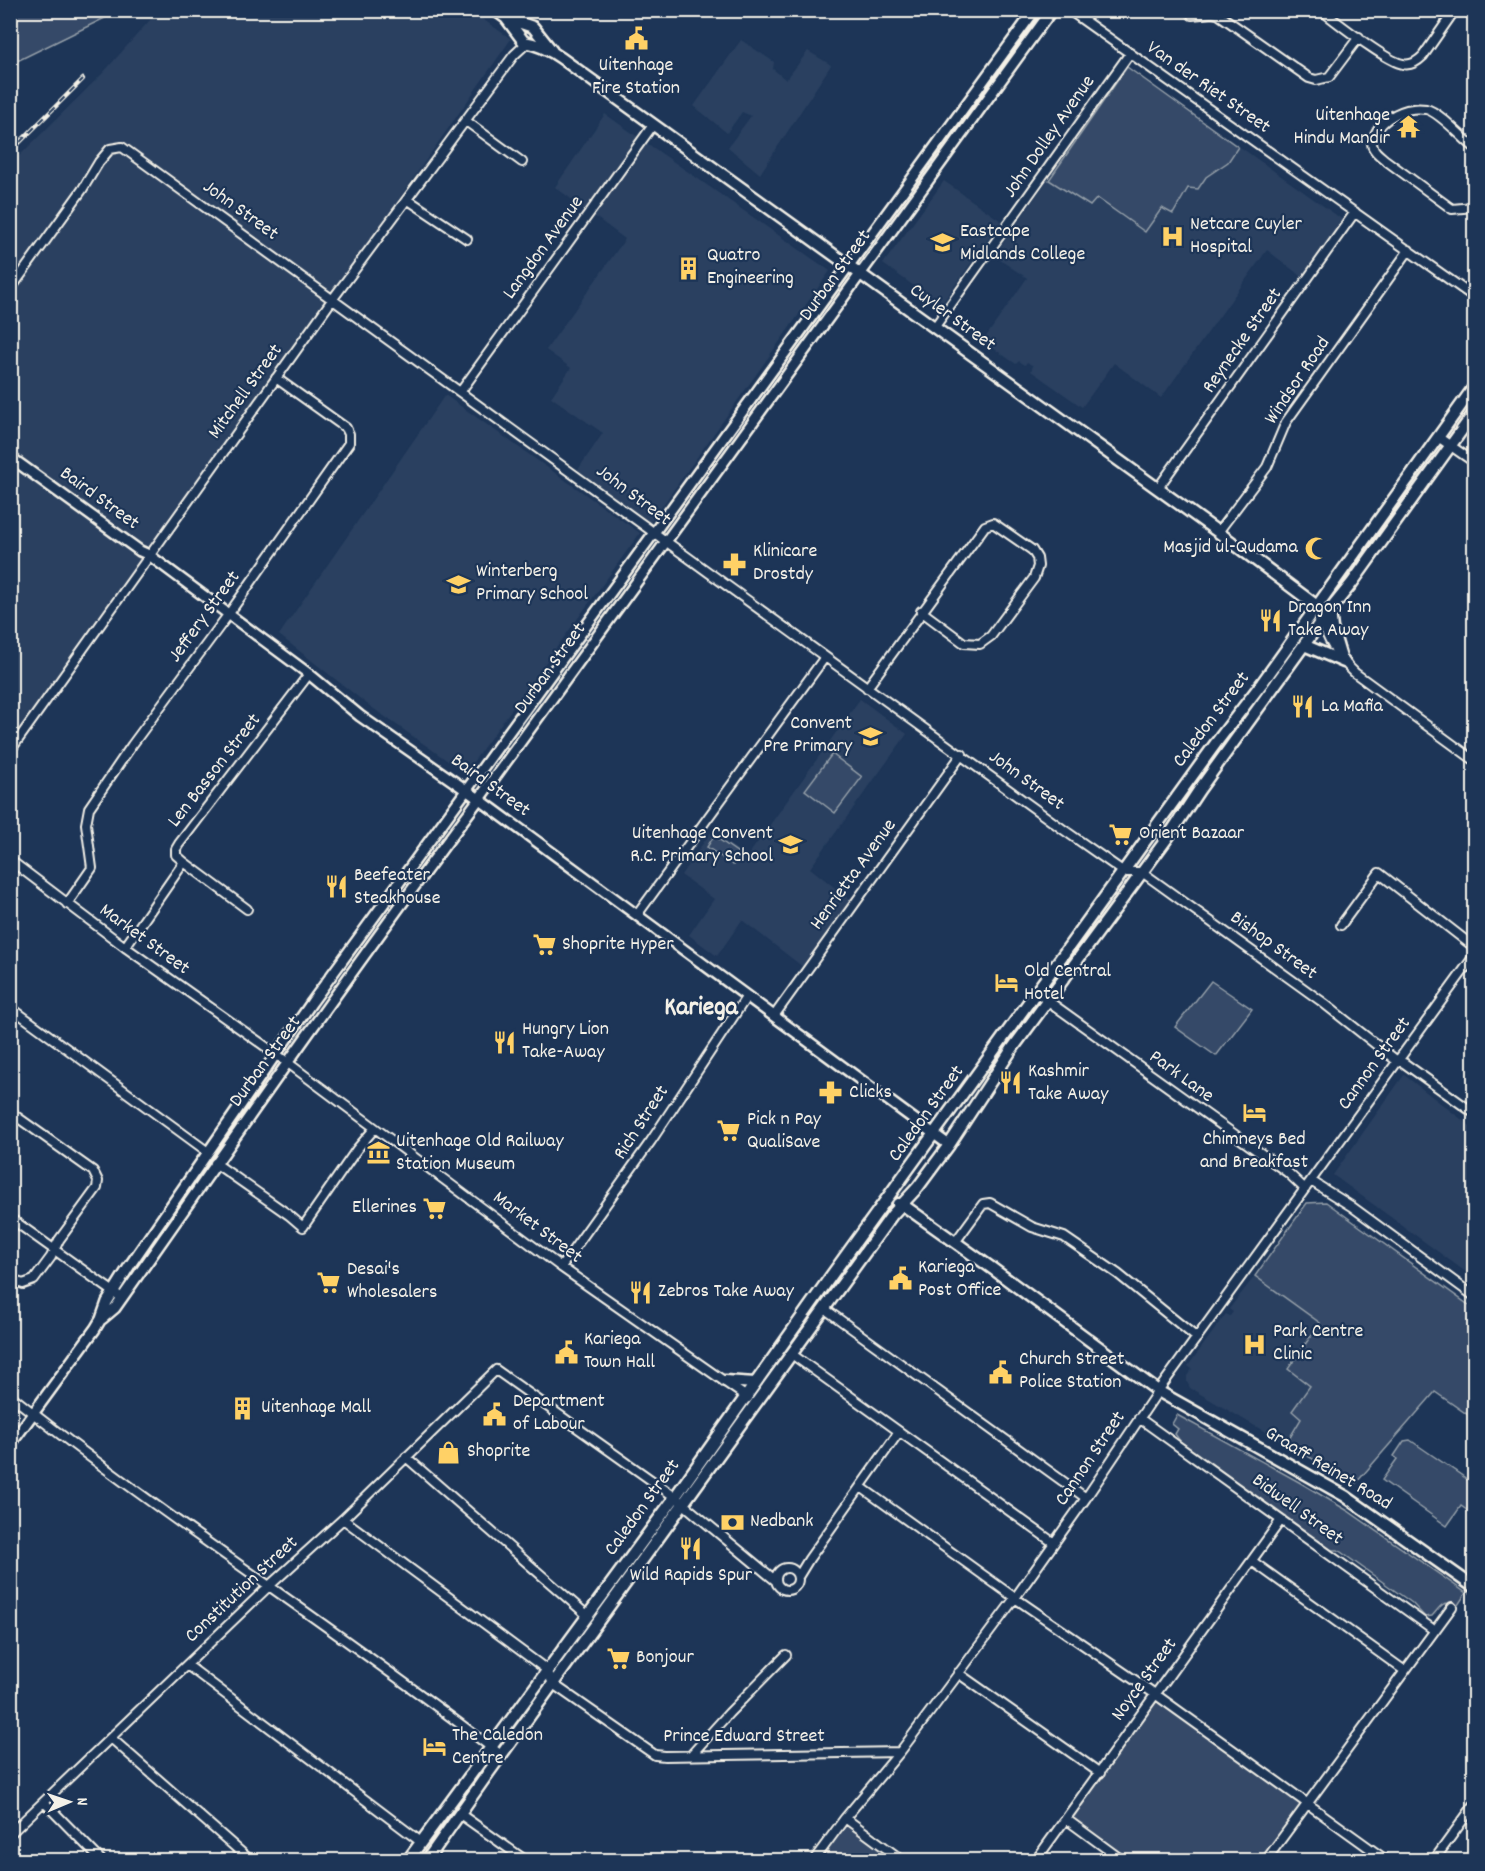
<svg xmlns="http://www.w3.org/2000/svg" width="1485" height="1871" font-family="Dekko,sans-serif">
<rect width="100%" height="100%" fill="#1d3557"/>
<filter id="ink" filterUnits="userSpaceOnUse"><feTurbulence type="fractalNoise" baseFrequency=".0167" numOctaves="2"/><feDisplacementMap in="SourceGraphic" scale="12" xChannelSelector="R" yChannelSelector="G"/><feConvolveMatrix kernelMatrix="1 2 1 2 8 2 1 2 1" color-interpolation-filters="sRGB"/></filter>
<g filter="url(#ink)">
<path fill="#2a4060" d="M 158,11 L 471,11 L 511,39 L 11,751 L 11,164 L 103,73 Z
M 741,40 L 774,62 L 773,69 L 786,80 L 808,51 L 831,65 L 760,174 L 728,147 L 751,116 L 742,112 L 727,133 L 694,106 Z
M 1127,67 L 1346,222 L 1306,280 L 1267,250 L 1161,398 L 1114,363 L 1082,407 L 1031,371 L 1033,366 L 1027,362 L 1025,365 L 1019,361 L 1016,364 L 983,341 L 1027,278 L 994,256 Z
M 605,114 L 830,271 L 648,526 L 575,474 L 603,433 L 551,397 L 571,368 L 546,350 L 625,239 L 555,187 Z
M 944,181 L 1001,221 L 941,305 L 883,264 Z
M 445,395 L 640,533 L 465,773 L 367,704 L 279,635 Z
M 860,699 L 907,734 L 810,868 L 854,903 L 807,970 L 742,920 L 717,956 L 689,935 L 714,899 L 681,875 L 711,832 L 747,857 Z
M 1404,1075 L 1474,1129 L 1474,1278 L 1333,1175 Z
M 1255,1276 L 1321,1323 L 1288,1369 L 1310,1386 L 1292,1410 L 1302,1419 L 1286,1444 L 1190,1388 L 1187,1382 L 1187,1376 L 1192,1369 L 1188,1366 L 1226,1314 L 1230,1316 L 1233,1312 L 1229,1309 Z"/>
<path fill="#354a67" stroke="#949ea8" stroke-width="1.5" d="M 11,10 L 119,10 L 119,11 L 11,64 Z
M 1127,67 L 1238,147 L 1228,162 L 1206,177 L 1198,189 L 1188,188 L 1173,214 L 1162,208 L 1145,232 L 1097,198 L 1090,206 L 1049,180 Z
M 832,754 L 862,777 L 835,813 L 805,790 Z
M 714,836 L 741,855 L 733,865 L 707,847 Z
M 1211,981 L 1252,1009 L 1216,1056 L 1175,1027 Z
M 1326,1202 L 1474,1309 L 1474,1419 L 1435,1392 L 1356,1483 L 1286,1444 L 1301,1419 L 1292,1411 L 1310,1386 L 1288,1369 L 1320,1323 L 1255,1276 L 1307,1203 Z
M 1177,1415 L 1299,1482 L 1348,1511 L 1466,1593 L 1454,1611 L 1452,1605 C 1443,1599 1438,1610 1432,1616 L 1425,1617 L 1412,1603 L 1338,1550 L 1332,1550 L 1180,1441 L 1175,1434 L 1178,1429 L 1172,1424 Z
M 1410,1440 L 1474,1484 L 1474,1515 L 1461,1506 L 1447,1526 L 1382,1480 L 1397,1459 L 1394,1456 L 1404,1441 Z
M 1155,1694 L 1308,1804 L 1266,1860 L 1122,1860 L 1066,1819 Z
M 845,1818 L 902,1860 L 814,1860 Z"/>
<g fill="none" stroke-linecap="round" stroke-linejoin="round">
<defs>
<path id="minor" d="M 1069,10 L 1474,297
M 1321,10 C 1337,22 1387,62 1403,64 C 1411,66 1417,62 1423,56 L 1455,10
M 1192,15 L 1212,13 L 1218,14 L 1309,78 L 1316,80 L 1329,77 L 1359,37
M 466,121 L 522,162
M 1474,147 C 1462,138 1440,112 1426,109 C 1406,106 1382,117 1374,136 C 1372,140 1371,145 1374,149 C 1376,153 1381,156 1384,159 L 1452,209 L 1474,207
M 407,199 L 467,239
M 10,290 L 82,190 L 99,162 L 110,149 L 122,147 L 1064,830 L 1124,872 L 1142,872 L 1321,1001 L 1397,1061 L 1404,1063 L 1474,1113
M 934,328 L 1130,53
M 461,391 L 653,125
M 1438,437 L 1474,462
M 1158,488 L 1355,212
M 1218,532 L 1267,467 L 1286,422 L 1409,250
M 1322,620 C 1327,642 1339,658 1355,673 L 1474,760
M 867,688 L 985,526 L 993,523 L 1032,550 L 1037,558 L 1038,566 L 1034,578 L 991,636 L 980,644 L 964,643 L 921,611
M 10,751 L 332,300 L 514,55 L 527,43
M 10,860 L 125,947 L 276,1054 L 561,1267 L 748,1398
M 184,862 L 247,909
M 67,904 L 92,868 L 86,824 L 89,808 L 132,745 L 228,615 L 349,443 L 349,434 L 346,428 L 276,378
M 637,915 L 825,657
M 1341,925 L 1379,873 L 1474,947
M 125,947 L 184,862 L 176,855 L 176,849 L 179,844 L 309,674
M 1037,993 L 1287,1172 L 1305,1189
M 10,1007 L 208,1152
M 774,1016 L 962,754
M 10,1112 L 93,1171 L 98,1181 L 97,1188 L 59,1240 L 51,1257 L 34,1280 L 23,1284 L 10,1279
M 215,1163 L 289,1215 L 303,1227 L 357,1149 L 375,1128
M 1311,1181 L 1351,1206 L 1474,1296
M 10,1218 L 122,1298
M 956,1241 L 983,1204 L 990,1203 L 1032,1227 L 1064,1237 L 1118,1274 L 1197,1338
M 561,1267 L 651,1141 L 747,996
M 825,1309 L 1086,1498
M 793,1355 L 1054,1543
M 10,1395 C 169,1522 341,1631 501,1755
M 1139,1418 L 1434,1630
M 406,1457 L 587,1615
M 861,1487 L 1015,1598 L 1155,1694 L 1386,1860
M 343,1519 L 547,1670 L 553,1684 L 655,1755 L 665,1756 L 900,1752
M 1252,1561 L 1405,1671
M776 1579a11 11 0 1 1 22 0a11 11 0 1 1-22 0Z
M 798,1577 L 809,1559 L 899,1432
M 187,1665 L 421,1842
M 958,1673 L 1100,1773
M 111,1738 L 250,1860
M 691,1755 L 729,1713 L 786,1655
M 44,1802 L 101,1860
M 460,1814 L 525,1860
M 845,1818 L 902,1860
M 1066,1819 L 1122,1860
M 10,1834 L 269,1586 L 343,1519 L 496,1370 L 675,1497 L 776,1581
M 814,1860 L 845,1818 L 900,1752 L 1015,1598 L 1086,1498 L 1158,1391 L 1474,956
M 1036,1860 L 1281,1520
M 1266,1860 L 1452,1607
M 1434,1860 L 1474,1805"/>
<path id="tertiary" d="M 10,457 L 140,551 L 149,555 L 309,674 L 360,716 L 479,799 L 949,1145
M 102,1319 L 115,1308 C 235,1137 354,966 479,799 L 1052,10
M 10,1445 L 95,1329 L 101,1319 L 107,1302 L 130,1265 L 312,1002 L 1035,10"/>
<path id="secondary" d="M 495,10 L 506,18 L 533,27 L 552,51
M 506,18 L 524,42 C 537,44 550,50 561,58 L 1218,532 L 1317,606 L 1319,612
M 1330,611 L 1332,628 L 1341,658
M 1304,645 L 1344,662
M 898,1204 L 903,1205 L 993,1269 L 1158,1391 L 1345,1496 L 1474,1587
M 725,1381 L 755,1383
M 408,1860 L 675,1497 L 831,1276 L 1216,743 L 1262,683 L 1474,387
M 427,1860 L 489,1772 L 892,1215 L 918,1187 L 949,1145 L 1012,1049 L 1168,837 L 1199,790 L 1322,620 L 1352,583 L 1474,413"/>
</defs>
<use href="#minor" stroke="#f4f1e8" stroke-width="12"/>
<use href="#tertiary" stroke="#f4f1e8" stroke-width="14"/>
<use href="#secondary" stroke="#f4f1e8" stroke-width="15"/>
<use href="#minor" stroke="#1d3557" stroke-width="8"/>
<use href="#tertiary" stroke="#1d3557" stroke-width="9"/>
<use href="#secondary" stroke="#1d3557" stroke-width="10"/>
<defs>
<path id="rail" d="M 10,152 L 83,79"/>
</defs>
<use href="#rail" stroke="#f4f1e8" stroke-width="4.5"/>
<use href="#rail" stroke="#1d3557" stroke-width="2" stroke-dasharray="7" stroke-linecap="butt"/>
</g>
</g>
<defs>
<symbol id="civic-bare" viewBox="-9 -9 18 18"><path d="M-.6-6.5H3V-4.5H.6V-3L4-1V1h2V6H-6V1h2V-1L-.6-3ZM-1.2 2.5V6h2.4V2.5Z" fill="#ffd166" stroke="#1d3557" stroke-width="2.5" paint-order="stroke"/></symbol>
<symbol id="temple-bare" viewBox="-9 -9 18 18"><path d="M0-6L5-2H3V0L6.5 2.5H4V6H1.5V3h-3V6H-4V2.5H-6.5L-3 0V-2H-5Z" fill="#ffd166" stroke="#1d3557" stroke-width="2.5" paint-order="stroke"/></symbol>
<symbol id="hospital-bare" viewBox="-9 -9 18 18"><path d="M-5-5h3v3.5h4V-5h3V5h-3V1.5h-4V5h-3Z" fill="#ffd166" stroke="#1d3557" stroke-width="2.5" paint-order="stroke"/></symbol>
<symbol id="university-bare" viewBox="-9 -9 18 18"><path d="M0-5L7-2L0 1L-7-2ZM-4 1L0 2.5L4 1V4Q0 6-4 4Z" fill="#ffd166" stroke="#1d3557" stroke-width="2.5" paint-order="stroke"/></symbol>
<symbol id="building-bare" viewBox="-9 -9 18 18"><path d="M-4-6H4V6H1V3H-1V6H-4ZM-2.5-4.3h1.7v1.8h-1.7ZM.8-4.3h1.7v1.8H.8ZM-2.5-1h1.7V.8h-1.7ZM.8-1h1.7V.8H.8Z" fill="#ffd166" stroke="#1d3557" stroke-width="2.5" paint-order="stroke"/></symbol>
<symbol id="mosque-bare" viewBox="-9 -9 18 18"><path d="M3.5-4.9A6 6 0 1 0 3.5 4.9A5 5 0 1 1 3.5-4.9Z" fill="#ffd166" stroke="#1d3557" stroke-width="2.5" paint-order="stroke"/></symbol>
<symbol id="pharmacy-bare" viewBox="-9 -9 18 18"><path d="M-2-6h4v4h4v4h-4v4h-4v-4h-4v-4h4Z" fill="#ffd166" stroke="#1d3557" stroke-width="2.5" paint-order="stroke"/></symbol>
<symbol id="school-bare" viewBox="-9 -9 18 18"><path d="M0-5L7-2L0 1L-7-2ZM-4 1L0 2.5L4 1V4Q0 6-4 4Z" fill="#ffd166" stroke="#1d3557" stroke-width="2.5" paint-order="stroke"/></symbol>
<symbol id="restaurant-bare" viewBox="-9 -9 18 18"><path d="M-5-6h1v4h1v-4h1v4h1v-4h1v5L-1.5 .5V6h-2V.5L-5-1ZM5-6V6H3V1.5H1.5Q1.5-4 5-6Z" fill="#ffd166" stroke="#1d3557" stroke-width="2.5" paint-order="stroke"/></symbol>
<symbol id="supermarket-bare" viewBox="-9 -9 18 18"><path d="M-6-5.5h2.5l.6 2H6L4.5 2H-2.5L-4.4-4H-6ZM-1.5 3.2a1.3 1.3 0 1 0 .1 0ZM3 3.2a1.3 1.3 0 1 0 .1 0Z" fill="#ffd166" stroke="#1d3557" stroke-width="2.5" paint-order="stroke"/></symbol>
<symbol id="hotel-bare" viewBox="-9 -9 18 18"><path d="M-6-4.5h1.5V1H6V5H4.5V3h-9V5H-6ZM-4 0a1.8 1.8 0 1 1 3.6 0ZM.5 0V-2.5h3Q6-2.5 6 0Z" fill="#ffd166" stroke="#1d3557" stroke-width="2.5" paint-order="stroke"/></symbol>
<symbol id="museum-bare" viewBox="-9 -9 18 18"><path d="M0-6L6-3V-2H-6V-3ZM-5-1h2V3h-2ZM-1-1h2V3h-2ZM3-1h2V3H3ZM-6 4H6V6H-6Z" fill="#ffd166" stroke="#1d3557" stroke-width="2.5" paint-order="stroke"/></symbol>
<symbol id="shop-bare" viewBox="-9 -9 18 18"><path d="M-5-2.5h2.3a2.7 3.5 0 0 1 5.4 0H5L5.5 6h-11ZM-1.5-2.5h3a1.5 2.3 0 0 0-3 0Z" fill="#ffd166" stroke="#1d3557" stroke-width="2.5" paint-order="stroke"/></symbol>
<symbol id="bank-bare" viewBox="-9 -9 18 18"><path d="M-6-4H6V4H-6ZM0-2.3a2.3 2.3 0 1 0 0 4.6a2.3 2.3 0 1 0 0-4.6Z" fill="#ffd166" stroke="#1d3557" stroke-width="2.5" paint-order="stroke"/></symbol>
</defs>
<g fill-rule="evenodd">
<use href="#civic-bare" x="620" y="22" width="33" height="33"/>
<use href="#temple-bare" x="1392" y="110" width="33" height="33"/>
<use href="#hospital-bare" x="1156" y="220" width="33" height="33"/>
<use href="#university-bare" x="926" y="226" width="33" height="33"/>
<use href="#building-bare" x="672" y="252" width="33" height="33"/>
<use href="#mosque-bare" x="1300" y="532" width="33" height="33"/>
<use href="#pharmacy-bare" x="718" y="548" width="33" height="33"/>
<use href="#school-bare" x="442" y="568" width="33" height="33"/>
<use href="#restaurant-bare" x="1254" y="604" width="33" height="33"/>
<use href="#restaurant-bare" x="1286" y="690" width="33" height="33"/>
<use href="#school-bare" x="854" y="720" width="33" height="33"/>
<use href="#supermarket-bare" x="1104" y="818" width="33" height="33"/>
<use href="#school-bare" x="774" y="828" width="33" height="33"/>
<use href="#restaurant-bare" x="320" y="870" width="33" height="33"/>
<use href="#supermarket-bare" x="528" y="928" width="33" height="33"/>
<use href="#hotel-bare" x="990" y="966" width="33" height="33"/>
<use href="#restaurant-bare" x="488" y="1026" width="33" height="33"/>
<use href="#restaurant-bare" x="994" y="1066" width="33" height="33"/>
<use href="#pharmacy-bare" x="814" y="1076" width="33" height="33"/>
<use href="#hotel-bare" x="1238" y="1096" width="33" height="33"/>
<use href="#supermarket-bare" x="712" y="1114" width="33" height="33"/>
<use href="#museum-bare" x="362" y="1136" width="33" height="33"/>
<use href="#supermarket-bare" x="418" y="1192" width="33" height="33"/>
<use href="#civic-bare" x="884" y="1262" width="33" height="33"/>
<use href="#supermarket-bare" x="312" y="1266" width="33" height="33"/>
<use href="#restaurant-bare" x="624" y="1276" width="33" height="33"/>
<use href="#hospital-bare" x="1238" y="1328" width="33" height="33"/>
<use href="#civic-bare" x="550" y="1336" width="33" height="33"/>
<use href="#civic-bare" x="984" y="1356" width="33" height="33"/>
<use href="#building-bare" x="226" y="1392" width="33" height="33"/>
<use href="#civic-bare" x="478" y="1398" width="33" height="33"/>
<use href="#shop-bare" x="432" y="1436" width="33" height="33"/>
<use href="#bank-bare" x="716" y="1506" width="33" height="33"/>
<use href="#restaurant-bare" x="674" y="1532" width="33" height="33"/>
<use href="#supermarket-bare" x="602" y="1642" width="33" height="33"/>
<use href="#hotel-bare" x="418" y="1730" width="33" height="33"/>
</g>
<g text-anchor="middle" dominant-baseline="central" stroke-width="4.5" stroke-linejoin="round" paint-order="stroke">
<g font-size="20" fill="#f4f1e8" stroke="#1d3557" text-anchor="start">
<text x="636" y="66" text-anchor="middle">Uitenhage<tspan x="636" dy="23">Fire Station</tspan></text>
<text x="1390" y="116" text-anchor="end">Uitenhage<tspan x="1390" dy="23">Hindu Mandir</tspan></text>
<text x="1190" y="225">Netcare Cuyler<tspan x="1190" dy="23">Hospital</tspan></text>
<text x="960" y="232">Eastcape<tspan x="960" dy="23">Midlands College</tspan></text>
<text x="707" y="256">Quatro<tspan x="707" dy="23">Engineering</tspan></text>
<text x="1298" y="548" text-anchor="end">Masjid ul-Qudama</text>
<text x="753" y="552">Klinicare<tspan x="753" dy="23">Drostdy</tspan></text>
<text x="476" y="572">Winterberg<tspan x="476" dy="23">Primary School</tspan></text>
<text x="1288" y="608">Dragon Inn<tspan x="1288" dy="23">Take Away</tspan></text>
<text x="1321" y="707">La Mafia</text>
<text x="852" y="724" text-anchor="end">Convent<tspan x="852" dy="23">Pre Primary</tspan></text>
<text x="773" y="834" text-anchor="end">Uitenhage Convent<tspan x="773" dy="23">R.C. Primary School</tspan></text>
<text x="1139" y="834">Orient Bazaar</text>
<text x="354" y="876">Beefeater<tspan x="354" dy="23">Steakhouse</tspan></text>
<text x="562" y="945">Shoprite Hyper</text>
<text x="1024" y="972">Old Central<tspan x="1024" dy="23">Hotel</tspan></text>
<text x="522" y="1030">Hungry Lion<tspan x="522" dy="23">Take-Away</tspan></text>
<text x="1028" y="1072">Kashmir<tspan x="1028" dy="23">Take Away</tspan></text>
<text x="849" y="1093">Clicks</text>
<text x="747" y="1120">Pick n Pay<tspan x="747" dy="23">QualiSave</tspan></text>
<text x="1254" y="1140" text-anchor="middle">Chimneys Bed<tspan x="1254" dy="23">and Breakfast</tspan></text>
<text x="396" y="1142">Uitenhage Old Railway<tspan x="396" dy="23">Station Museum</tspan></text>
<text x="417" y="1208" text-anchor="end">Ellerines</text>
<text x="918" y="1268">Kariega<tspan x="918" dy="23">Post Office</tspan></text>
<text x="347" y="1270">Desai's<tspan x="347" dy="23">Wholesalers</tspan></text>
<text x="658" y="1292">Zebros Take Away</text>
<text x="1273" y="1332">Park Centre<tspan x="1273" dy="23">Clinic</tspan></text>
<text x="584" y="1340">Kariega<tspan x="584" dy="23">Town Hall</tspan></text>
<text x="1019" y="1360">Church Street<tspan x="1019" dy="23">Police Station</tspan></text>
<text x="513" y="1402">Department<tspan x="513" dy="23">of Labour</tspan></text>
<text x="261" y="1408">Uitenhage Mall</text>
<text x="467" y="1452">Shoprite</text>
<text x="750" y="1522">Nedbank</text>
<text x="691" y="1576" text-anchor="middle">Wild Rapids Spur</text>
<text x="636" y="1658">Bonjour</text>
<text x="452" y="1736">The Caledon<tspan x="452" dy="23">Centre</tspan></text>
</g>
<g font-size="20" fill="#f4f1e8" stroke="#1d3557">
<text transform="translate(1208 88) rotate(35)">Van der Riet Street</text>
<text transform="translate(1050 137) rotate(-55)">John Dolley Avenue</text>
<text transform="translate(240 211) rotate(36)">John Street</text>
<text transform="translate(544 248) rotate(-54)">Langdon Avenue</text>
<text transform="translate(836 276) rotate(-54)">Durban Street</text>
<text transform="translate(952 318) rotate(36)">Cuyler Street</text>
<text transform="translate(1243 341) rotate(-55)">Reynecke Street</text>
<text transform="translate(1298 381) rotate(-56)">Windsor Road</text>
<text transform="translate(246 392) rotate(-54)">Mitchell Street</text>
<text transform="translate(633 496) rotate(37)">John Street</text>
<text transform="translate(99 499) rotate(36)">Baird Street</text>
<text transform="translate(205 617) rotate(-54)">Jeffery Street</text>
<text transform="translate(551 669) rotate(-54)">Durban Street</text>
<text transform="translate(1212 720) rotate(-53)">Caledon Street</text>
<text transform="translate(215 771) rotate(-52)">Len Basson Street</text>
<text transform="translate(1026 781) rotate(36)">John Street</text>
<text transform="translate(490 786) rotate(36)">Baird Street</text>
<text transform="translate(854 875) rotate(-54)">Henrietta Avenue</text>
<text transform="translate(144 940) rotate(36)">Market Street</text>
<text transform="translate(1273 946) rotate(36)">Bishop Street</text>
<text transform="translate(266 1062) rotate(-54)">Durban Street</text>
<text transform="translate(1375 1064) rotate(-54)">Cannon Street</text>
<text transform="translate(1181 1077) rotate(36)">Park Lane</text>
<text transform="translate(927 1114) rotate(-54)">Caledon Street</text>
<text transform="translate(642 1123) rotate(-57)">Rich Street</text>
<text transform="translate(537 1228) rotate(37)">Market Street</text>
<text transform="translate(1091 1459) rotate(-56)">Cannon Street</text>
<text transform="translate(1328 1469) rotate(31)">Graaff Reinet Road</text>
<text transform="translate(643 1508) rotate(-54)">Caledon Street</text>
<text transform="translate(1297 1510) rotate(36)">Bidwell Street</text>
<text transform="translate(242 1590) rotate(-43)">Constitution Street</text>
<text transform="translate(1145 1680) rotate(-54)">Noyce Street</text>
<text x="744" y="1737">Prince Edward Street</text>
</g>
<g font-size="26" font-weight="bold" fill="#f4f1e8" stroke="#1d3557">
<text x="701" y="1008">Kariega</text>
</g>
</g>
<rect width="1485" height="1871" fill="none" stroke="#1d3557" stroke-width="36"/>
<rect x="18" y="18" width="1449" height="1835" fill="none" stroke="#f4f1e8" stroke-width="2" filter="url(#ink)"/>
<g transform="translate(69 1802) rotate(88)" stroke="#1d3557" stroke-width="4.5" paint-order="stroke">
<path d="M0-4.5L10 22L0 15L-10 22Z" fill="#f4f1e8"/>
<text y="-9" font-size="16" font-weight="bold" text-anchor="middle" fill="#f4f1e8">N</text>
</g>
</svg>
